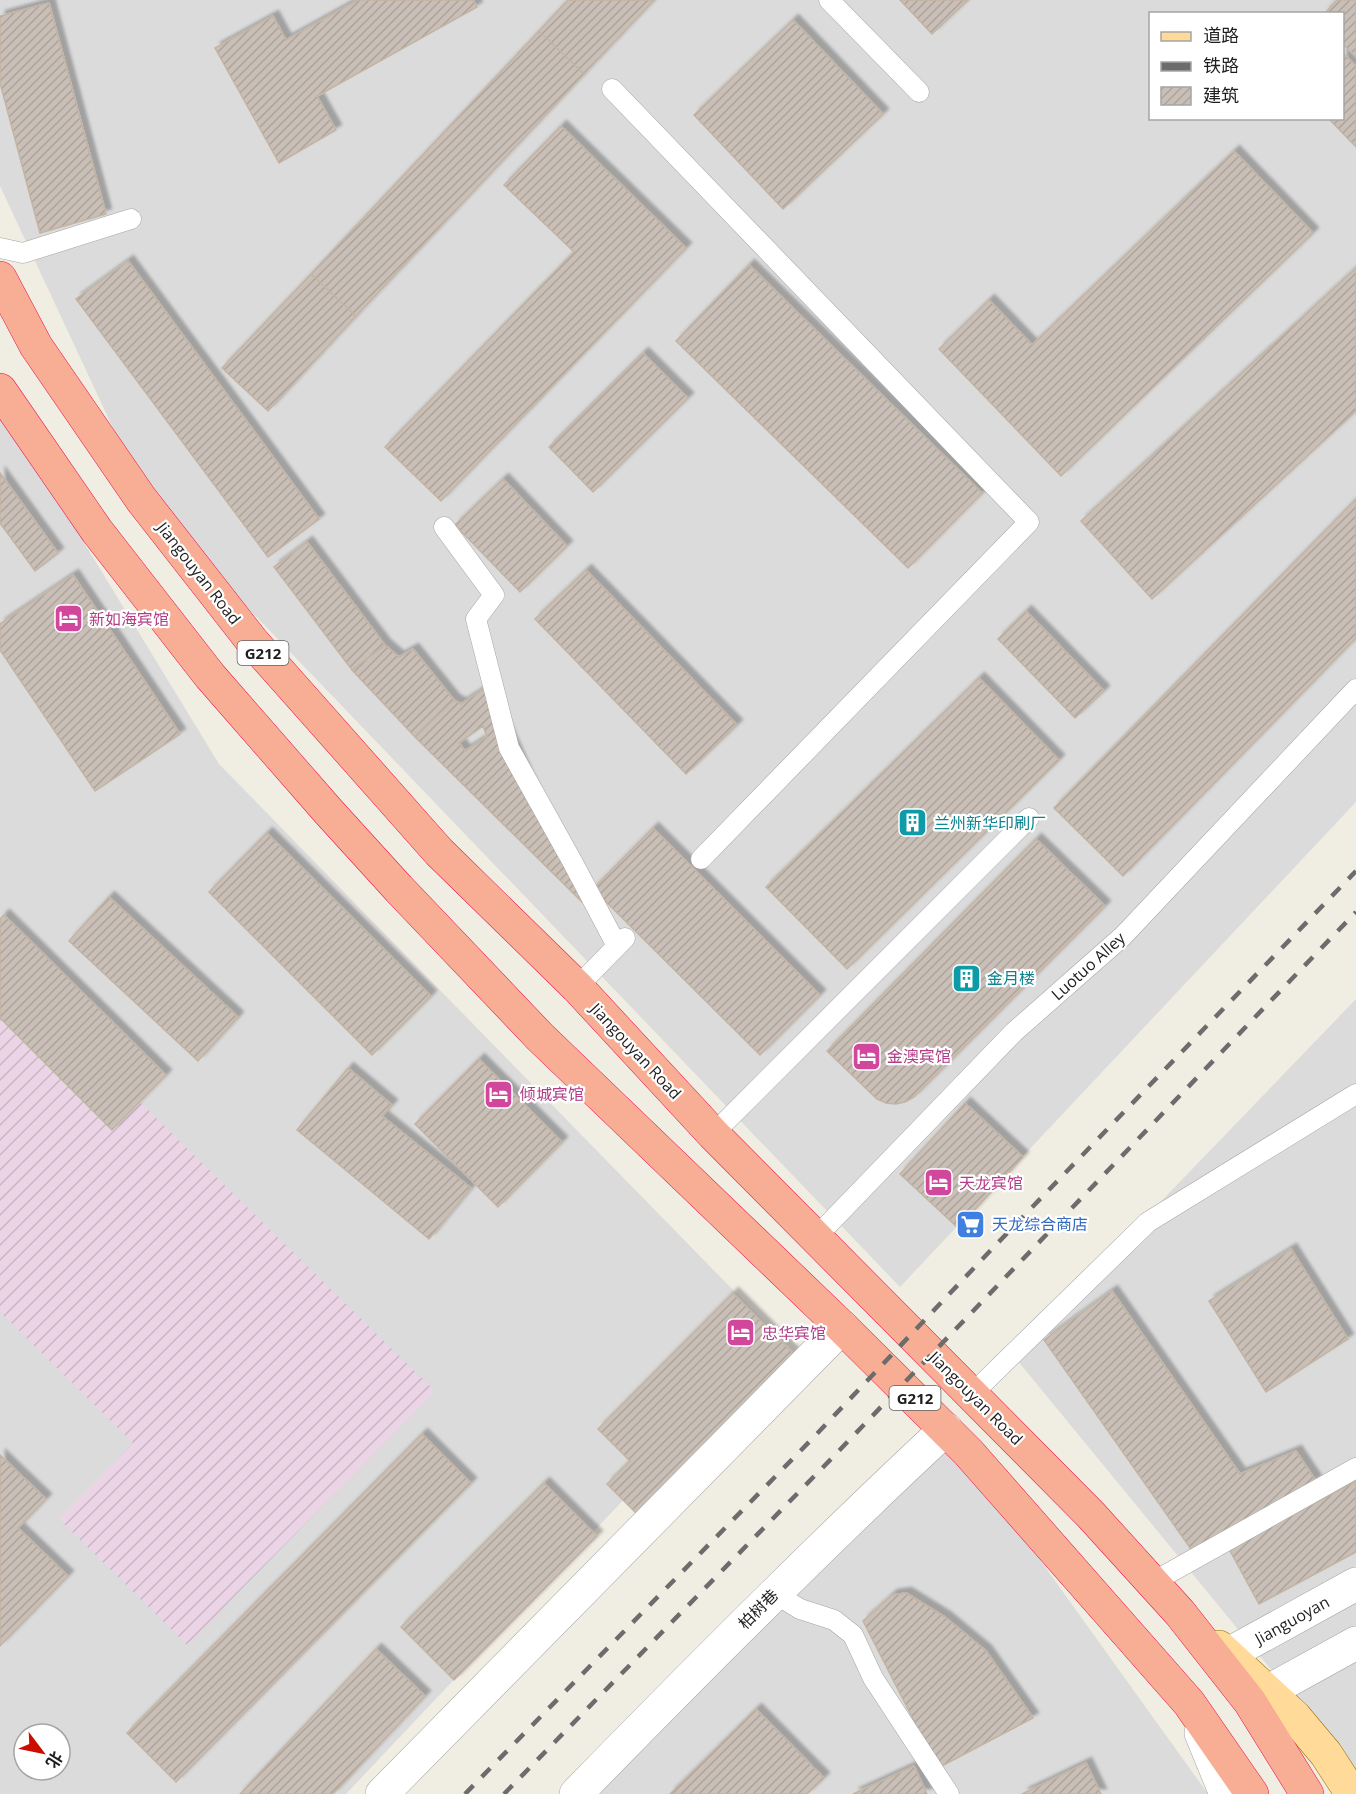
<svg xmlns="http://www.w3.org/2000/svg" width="1356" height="1794" font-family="'Open Sans','Noto Sans SC',sans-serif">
<defs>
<pattern id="industrial-furrows" width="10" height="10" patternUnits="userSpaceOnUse" patternTransform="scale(1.5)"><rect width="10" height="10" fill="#ead4e5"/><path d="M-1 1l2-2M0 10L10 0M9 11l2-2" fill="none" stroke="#c8b6c4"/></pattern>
<pattern id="building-hatch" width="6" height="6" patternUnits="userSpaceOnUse" patternTransform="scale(1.5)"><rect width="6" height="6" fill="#c9bfb6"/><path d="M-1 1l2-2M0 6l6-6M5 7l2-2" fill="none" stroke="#aca49c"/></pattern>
<filter id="shadow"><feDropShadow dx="5.5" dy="-5.5" stdDeviation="1.5" flood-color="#0004"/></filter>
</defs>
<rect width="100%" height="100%" fill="#f0ede3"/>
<path fill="#dcdbdb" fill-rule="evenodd" d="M 0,0 L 1356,0 L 1356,802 L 900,1287 L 149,505 L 0,186 ZM 1150,14 L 1342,14 L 1342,118 L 1150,118 Z
M 0,405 L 219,764 L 778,1336 L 346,1794 L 0,1794 ZM 24,1734 L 60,1734 L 60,1770 L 24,1770 Z
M 1356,999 L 1356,1773 L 1013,1355 Z
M 946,1429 L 1208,1794 L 584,1794 Z"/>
<path fill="url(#industrial-furrows)" d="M 0,965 L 435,1391 L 187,1645 L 59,1519 L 133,1443 L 0,1312 Z"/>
<path fill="url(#building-hatch)" stroke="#c3b4a4" stroke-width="1.5" fill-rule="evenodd" filter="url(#shadow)" d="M 358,0 L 473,0 L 477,7 L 317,96 L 336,130 L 279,163 L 215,48 L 273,16 L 286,40 Z
M 568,0 L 654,0 L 584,74 L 539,31 Z
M 900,0 L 968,0 L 932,34 Z
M 1337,0 L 1356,0 L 1356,57 L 1342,43 L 1342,14 L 1324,14 Z
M 49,3 L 106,214 L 40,233 L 0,83 L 0,16 Z
M 793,20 L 883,114 L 783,209 L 694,115 Z
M 539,31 L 584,74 L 356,316 L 311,274 Z
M 1342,52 L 1356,66 L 1356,147 L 1328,118 L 1342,118 Z
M 561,126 L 686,248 L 441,501 L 385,447 L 574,252 L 504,185 Z
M 1234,151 L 1313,233 L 1061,476 L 939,349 L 989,300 L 1032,345 Z
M 128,261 L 319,519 L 268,557 L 76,299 Z
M 749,265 L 982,493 L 908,568 L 676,341 Z
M 1356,268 L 1356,411 L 1152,599 L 1081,521 Z
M 311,274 L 356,316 L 268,411 L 222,368 Z
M 643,353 L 688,398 L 593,492 L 549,447 Z
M 0,473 L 58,553 L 35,571 L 0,523 Z
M 503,479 L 567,546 L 520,592 L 455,525 Z
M 1356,499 L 1356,638 L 1123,876 L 1054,808 Z
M 307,542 L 385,645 L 352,670 L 274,567 Z
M 586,570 L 737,725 L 686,774 L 535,619 Z
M 73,575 L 180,734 L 95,791 L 0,650 L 0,624 Z
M 1026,611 L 1104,691 L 1075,718 L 998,639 Z
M 385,645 L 399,657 L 413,649 L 454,700 L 415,737 L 352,670 Z
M 979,678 L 1059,760 L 847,969 L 766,887 Z
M 487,687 L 583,903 L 415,737 L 454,700 L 461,704 ZM 483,726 L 487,737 L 465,751 L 459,743 Z
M 653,828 L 820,995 L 760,1055 L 593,889 Z
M 267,833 L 431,996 L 372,1055 L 209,892 Z
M 1036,839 L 1105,906 L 914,1097 L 905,1102 L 896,1104 L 886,1103 L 877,1099 L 827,1051 Z
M 109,897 L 238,1017 L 198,1061 L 69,941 Z
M 4,915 L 166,1075 L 112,1130 L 0,1018 L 0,919 Z
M 479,1059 L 562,1142 L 498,1207 L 415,1124 Z
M 348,1068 L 392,1105 L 382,1116 L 471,1188 L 429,1239 L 297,1130 Z
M 965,1103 L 1023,1157 L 958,1228 L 900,1174 Z
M 1291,1249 L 1348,1339 L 1266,1392 L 1209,1301 Z
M 1112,1291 L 1240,1474 L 1296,1451 L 1316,1481 L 1193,1552 L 1044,1340 Z
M 733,1293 L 795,1355 L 637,1514 L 607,1484 L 630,1461 L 598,1429 Z
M 422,1434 L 471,1483 L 176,1782 L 127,1733 Z
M 0,1455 L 46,1499 L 18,1528 L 68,1576 L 0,1646 Z
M 1356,1481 L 1356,1552 L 1259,1604 L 1229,1549 Z
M 544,1483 L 597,1536 L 454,1680 L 401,1627 Z
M 906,1593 L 945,1617 L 986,1651 L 1033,1718 L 938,1768 L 863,1621 L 892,1595 Z
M 376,1649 L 425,1696 L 333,1794 L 240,1794 Z
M 756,1709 L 824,1778 L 807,1794 L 670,1794 Z
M 1086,1763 L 1101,1794 L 1022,1794 Z
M 914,1766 L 927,1794 L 853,1794 Z"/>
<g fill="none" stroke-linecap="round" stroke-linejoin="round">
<defs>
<path id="service" d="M 829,0 L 919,92
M 612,89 L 1029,522 L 701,859
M 0,248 L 23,253 L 131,219
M 444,527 L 494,595 L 476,619 L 509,748 L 572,861 L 617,946
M 577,987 L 625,938
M 713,1134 L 1029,818
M 816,1237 L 1014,1032 L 1123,936 L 1356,689
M 972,1394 L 1148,1222 L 1356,1094
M 1153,1582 L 1356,1468
M 774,1593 L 800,1609 L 834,1620 L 853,1635 L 873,1678 L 949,1794"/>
<path id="minor" d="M 1227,1655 L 1356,1584
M 1267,1692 L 1356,1643
M 382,1794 L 842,1327
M 576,1794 C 697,1670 819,1547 946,1429"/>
<path id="tertiary" d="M 1201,1733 L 1226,1794"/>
<path id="primary" d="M 1219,1647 L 1295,1717 L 1326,1754 L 1352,1794"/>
<path id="trunk" d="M 0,278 L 36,346 L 141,499 L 252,641 L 439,852 L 577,987 L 713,1134 L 1091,1515 L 1180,1613 L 1250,1702 L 1307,1794
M 0,390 L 97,531 L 210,676 L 328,811 L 399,889 L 540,1037 L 842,1327 L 968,1452 L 1189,1703 L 1252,1794"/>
</defs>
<use href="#service" stroke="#a5a5a5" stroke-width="21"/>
<use href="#minor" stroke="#a5a5a5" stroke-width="34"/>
<use href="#tertiary" stroke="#a5a5a5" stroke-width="34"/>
<use href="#primary" stroke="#987000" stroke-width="34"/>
<use href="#trunk" stroke="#ec124e" stroke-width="34"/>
<use href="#service" stroke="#fff" stroke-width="20"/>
<use href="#minor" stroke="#fff" stroke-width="33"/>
<use href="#tertiary" stroke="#fff" stroke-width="33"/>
<use href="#primary" stroke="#ffda99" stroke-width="33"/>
<use href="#trunk" stroke="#f8ae94" stroke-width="33"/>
<path stroke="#6c6c6c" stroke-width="4.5" stroke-dasharray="12 12" stroke-linecap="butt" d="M 465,1794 L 812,1439 L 990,1251 L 1356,871
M 504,1794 L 832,1458 L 1356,912"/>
</g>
<defs>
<symbol id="hotel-square" viewBox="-11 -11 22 22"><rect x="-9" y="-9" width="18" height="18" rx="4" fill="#d1479c" stroke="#fff"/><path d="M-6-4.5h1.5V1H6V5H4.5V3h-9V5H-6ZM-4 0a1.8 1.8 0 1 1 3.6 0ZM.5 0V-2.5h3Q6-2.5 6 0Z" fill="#fff"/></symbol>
<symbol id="building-square" viewBox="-11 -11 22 22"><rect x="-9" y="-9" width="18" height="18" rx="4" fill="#0f9aa8" stroke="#fff"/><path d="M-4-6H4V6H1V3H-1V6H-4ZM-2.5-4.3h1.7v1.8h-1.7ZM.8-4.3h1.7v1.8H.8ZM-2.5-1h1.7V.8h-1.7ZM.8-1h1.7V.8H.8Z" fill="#fff"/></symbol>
<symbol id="supermarket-square" viewBox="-11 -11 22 22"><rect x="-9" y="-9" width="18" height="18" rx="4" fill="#3f7fe0" stroke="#fff"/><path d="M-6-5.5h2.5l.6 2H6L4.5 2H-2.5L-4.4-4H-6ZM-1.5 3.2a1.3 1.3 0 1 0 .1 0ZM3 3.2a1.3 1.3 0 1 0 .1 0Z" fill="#fff"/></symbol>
</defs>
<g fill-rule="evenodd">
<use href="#hotel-square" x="52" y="602" width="33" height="33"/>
<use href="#building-square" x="896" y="806" width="33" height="33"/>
<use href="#building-square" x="950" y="962" width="33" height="33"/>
<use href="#hotel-square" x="850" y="1040" width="33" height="33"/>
<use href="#hotel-square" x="482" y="1078" width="33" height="33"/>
<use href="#hotel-square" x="922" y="1166" width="33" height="33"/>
<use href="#supermarket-square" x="954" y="1208" width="33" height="33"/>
<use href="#hotel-square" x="724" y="1316" width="33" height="33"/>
</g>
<g text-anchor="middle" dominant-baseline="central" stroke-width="4.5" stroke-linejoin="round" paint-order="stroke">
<g fill="#fff" stroke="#626262" stroke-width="1.5">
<rect x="237.5" y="641" width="51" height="24" rx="4.5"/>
<rect x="889.5" y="1386" width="51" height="24" rx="4.5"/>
</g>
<g font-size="15" font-weight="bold" fill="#1e1e1e">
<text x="263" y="653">G212</text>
<text x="915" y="1398">G212</text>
</g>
<g font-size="16" fill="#1e1e1e" stroke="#fff">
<text transform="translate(199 573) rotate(52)">Jiangouyan Road</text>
<text transform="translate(1088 966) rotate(-42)">Luotuo Alley</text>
<text transform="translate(636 1051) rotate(47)">Jiangouyan Road</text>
<text transform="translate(976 1398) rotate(45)">Jiangouyan Road</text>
<text transform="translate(758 1609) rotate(-45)">柏树巷</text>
<text transform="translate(1292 1620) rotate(-29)">Jianguoyan</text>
</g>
<g font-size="16" fill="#b23c85" stroke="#fff" text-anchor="start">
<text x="89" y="619">新如海宾馆</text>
<text x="887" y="1056">金澳宾馆</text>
<text x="520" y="1094">倾城宾馆</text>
<text x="959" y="1183">天龙宾馆</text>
<text x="762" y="1333">忠华宾馆</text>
</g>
<g font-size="16" fill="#0d838f" stroke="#fff" text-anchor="start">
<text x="934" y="823">兰州新华印刷厂</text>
<text x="987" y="978">金月楼</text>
</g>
<g font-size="16" fill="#366cbe" stroke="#fff" text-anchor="start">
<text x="992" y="1224">天龙综合商店</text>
</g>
</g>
<rect x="1149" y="12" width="195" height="108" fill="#ffffff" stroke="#a5a5a5" stroke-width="1.5"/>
<rect x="1161" y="32" width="30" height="9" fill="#ffda99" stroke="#a5a5a5" stroke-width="1.5"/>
<text x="1203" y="42" font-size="18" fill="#1e1e1e">道路</text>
<rect x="1161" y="62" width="30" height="9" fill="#6c6c6c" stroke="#a5a5a5" stroke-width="1.5"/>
<text x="1203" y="72" font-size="18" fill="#1e1e1e">铁路</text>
<rect x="1161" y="87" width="30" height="18" fill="url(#building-hatch)" stroke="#a5a5a5" stroke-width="1.5"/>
<text x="1203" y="102" font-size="18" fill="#1e1e1e">建筑</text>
<g transform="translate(42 1752) rotate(122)"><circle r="28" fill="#ffffff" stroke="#a5a5a5" stroke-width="1.5"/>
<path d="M0-4.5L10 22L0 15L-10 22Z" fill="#cc0e00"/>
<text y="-9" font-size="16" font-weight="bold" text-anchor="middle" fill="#1e1e1e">北</text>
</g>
</svg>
